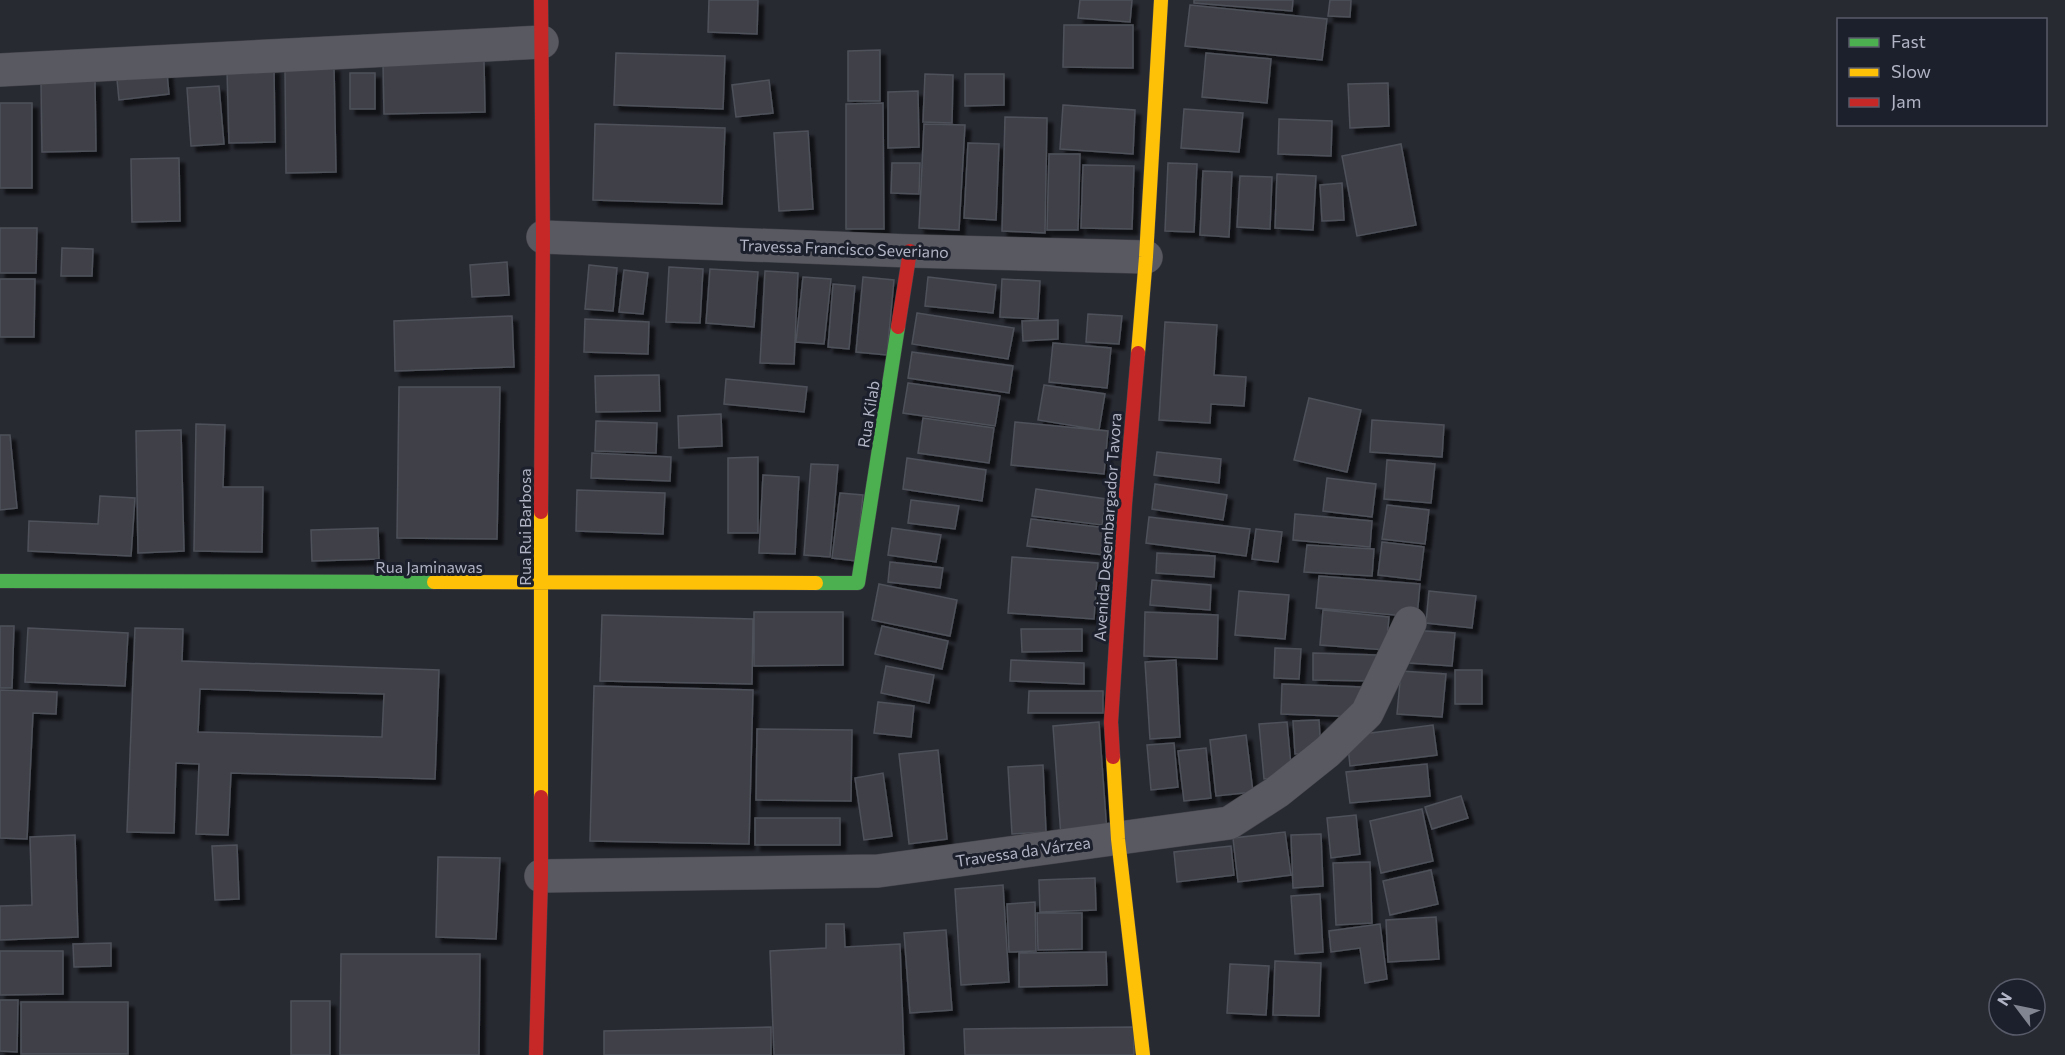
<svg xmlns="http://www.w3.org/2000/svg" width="2065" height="1055" font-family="Commissioner,sans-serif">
<defs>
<filter id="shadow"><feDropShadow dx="5.5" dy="5.5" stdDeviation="1.5" flood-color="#0009"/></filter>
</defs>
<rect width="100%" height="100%" fill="#282a32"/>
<path fill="#3f4148" stroke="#4f515a" stroke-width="1.5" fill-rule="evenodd" filter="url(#shadow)" d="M 709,0 L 758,0 L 757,34 L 708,32 Z
M 1080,0 L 1132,0 L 1130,22 L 1078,18 Z
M 1194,0 L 1293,0 L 1292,11 L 1194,3 Z
M 1330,0 L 1351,0 L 1350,17 L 1328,16 Z
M 1190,5 L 1327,19 L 1322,60 L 1185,46 Z
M 1064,25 L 1133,25 L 1133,68 L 1063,67 Z
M 880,50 L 880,101 L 848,101 L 848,51 Z
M 616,53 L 725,56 L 723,109 L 614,105 Z
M 1206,53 L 1271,59 L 1267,103 L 1202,97 Z
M 484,61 L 485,112 L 384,114 L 383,64 Z
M 166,63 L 169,94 L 119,100 L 116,69 Z
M 334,66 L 336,172 L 286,173 L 285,67 Z
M 274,68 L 275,142 L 229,143 L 227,70 Z
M 350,73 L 375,73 L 375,109 L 350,109 Z
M 925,74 L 953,75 L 952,123 L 923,122 Z
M 965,74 L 1004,74 L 1004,105 L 965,106 Z
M 769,80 L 773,113 L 736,117 L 732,85 Z
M 95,81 L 96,151 L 42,152 L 41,82 Z
M 1388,83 L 1389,126 L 1350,128 L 1348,84 Z
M 219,86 L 224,144 L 191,146 L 187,88 Z
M 918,91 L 919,147 L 888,148 L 888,92 Z
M 0,103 L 32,103 L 32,188 L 0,188 Z
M 883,103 L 884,229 L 846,229 L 846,104 Z
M 1063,105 L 1135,110 L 1133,154 L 1060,149 Z
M 1184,109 L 1243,113 L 1239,152 L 1181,148 Z
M 1005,117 L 1047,118 L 1045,233 L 1002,231 Z
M 1279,119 L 1332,121 L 1331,156 L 1278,154 Z
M 595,124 L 725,128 L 722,204 L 593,200 Z
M 924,124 L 965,125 L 959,230 L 919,228 Z
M 808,131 L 813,209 L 779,211 L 774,133 Z
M 968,143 L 999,144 L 996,220 L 964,218 Z
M 1401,144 L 1416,225 L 1357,236 L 1342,156 Z
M 1049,154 L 1080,154 L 1078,230 L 1047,230 Z
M 179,158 L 180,221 L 132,222 L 131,159 Z
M 892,163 L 920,163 L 919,194 L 891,193 Z
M 1168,163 L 1197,164 L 1194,232 L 1165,231 Z
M 1083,165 L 1134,166 L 1132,229 L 1081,228 Z
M 1203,171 L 1232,172 L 1229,237 L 1200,235 Z
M 1277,174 L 1316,176 L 1313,230 L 1275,228 Z
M 1240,176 L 1272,177 L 1270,229 L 1237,227 Z
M 1342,183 L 1344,220 L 1322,221 L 1320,185 Z
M 0,228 L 37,228 L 36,273 L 0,273 Z
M 62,248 L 93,249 L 92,276 L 61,276 Z
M 507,262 L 509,295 L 472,297 L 470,265 Z
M 589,265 L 617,268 L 613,311 L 585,309 Z
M 669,267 L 703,269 L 700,323 L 666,322 Z
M 710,269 L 758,272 L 754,327 L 706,323 Z
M 624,270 L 648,273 L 643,314 L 619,312 Z
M 765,271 L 798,273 L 794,364 L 760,363 Z
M 803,277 L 831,279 L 824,344 L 796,342 Z
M 863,277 L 894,280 L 887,355 L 856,352 Z
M 928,277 L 996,285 L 993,313 L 925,306 Z
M 0,279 L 35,279 L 34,337 L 0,337 Z
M 1002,279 L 1040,281 L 1038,319 L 1000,317 Z
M 833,284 L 855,286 L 849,349 L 828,347 Z
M 917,313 L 1014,328 L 1008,359 L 912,344 Z
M 1088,314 L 1122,316 L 1119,344 L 1086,342 Z
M 512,316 L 514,367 L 395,371 L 394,321 Z
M 585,319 L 649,322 L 648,354 L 584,352 Z
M 1058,320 L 1058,339 L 1023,341 L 1022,321 Z
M 1165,322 L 1217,325 L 1214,375 L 1246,377 L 1244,406 L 1211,404 L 1210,423 L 1159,420 Z
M 1053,343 L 1111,348 L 1107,388 L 1049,382 Z
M 912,352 L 1013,366 L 1009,393 L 908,378 Z
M 659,375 L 660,411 L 596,412 L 595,376 Z
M 726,379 L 807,387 L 804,412 L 724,404 Z
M 908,383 L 1000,396 L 995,426 L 903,413 Z
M 1044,385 L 1105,394 L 1099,430 L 1038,420 Z
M 399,387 L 500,387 L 497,539 L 397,538 Z
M 1309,398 L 1361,410 L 1347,472 L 1294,460 Z
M 721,414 L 722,446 L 679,448 L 678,416 Z
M 923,418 L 994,428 L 989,463 L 918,453 Z
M 1372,420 L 1444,425 L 1442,457 L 1370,452 Z
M 596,421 L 657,423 L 656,453 L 595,451 Z
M 1015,422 L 1108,431 L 1104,474 L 1011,465 Z
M 196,424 L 225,425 L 223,487 L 263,487 L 262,552 L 194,551 Z
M 181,430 L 184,551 L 138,553 L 136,431 Z
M 0,435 L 10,435 L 17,508 L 0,510 Z
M 1157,452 L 1221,459 L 1219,483 L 1154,475 Z
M 592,453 L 671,457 L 670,481 L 591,478 Z
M 758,457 L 758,533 L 728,533 L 728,458 Z
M 907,458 L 986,470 L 982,501 L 903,489 Z
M 1387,460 L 1435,464 L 1431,503 L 1384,499 Z
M 811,464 L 838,465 L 830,557 L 804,555 Z
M 763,475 L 799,477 L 795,554 L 759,553 Z
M 1327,478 L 1376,484 L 1372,517 L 1323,511 Z
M 1155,484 L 1227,495 L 1223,520 L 1152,509 Z
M 1036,489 L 1106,499 L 1102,525 L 1032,516 Z
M 577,490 L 665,493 L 663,534 L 576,531 Z
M 840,493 L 863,495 L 856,561 L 832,558 Z
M 100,496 L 135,498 L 131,556 L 28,551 L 29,521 L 98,524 Z
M 911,500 L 959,506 L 955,529 L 908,523 Z
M 1387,505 L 1429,510 L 1425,544 L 1382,539 Z
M 1295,514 L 1372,521 L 1370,547 L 1293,540 Z
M 1149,517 L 1250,529 L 1246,556 L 1146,543 Z
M 1031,519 L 1107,528 L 1104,555 L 1027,546 Z
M 378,528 L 379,559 L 312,561 L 311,530 Z
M 892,528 L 941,535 L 936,562 L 888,555 Z
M 1256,529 L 1282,532 L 1278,562 L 1252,559 Z
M 1382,542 L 1424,547 L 1420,580 L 1378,575 Z
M 1307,545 L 1374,549 L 1372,576 L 1304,572 Z
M 1157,553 L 1215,556 L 1214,577 L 1156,573 Z
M 1012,557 L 1098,563 L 1094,619 L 1008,613 Z
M 890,562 L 943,568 L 940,588 L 888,582 Z
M 1319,576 L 1420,584 L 1417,617 L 1316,608 Z
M 1152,580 L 1211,585 L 1210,610 L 1150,605 Z
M 879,584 L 957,600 L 950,636 L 872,620 Z
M 1239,591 L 1289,595 L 1285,639 L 1235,635 Z
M 1429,591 L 1476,596 L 1472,628 L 1426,623 Z
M 1323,610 L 1389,617 L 1386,650 L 1320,645 Z
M 754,612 L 843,612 L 843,665 L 754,666 Z
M 1145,612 L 1218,615 L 1217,659 L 1144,656 Z
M 602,615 L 753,619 L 752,684 L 600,681 Z
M 0,626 L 14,626 L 12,688 L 0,688 Z
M 882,626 L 948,641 L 942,669 L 875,654 Z
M 28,628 L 128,633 L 125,686 L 25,682 Z
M 135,628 L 183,629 L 182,661 L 439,670 L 435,779 L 231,773 L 228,835 L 196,834 L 199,764 L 176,763 L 174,833 L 127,832 ZM 200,689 L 384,694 L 382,737 L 198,732 Z
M 1021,629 L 1082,629 L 1082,651 L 1022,652 Z
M 1411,630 L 1455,633 L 1452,666 L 1409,663 Z
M 1275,648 L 1301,649 L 1299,679 L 1274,678 Z
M 1313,653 L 1376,655 L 1375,681 L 1313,680 Z
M 1011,660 L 1084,663 L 1084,684 L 1010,681 Z
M 1176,660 L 1180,737 L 1150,739 L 1145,662 Z
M 886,666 L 934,675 L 929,703 L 881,693 Z
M 1455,670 L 1482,670 L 1482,704 L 1455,704 Z
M 1401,671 L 1446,674 L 1442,717 L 1397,714 Z
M 1282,684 L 1362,687 L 1360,717 L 1281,714 Z
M 594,686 L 753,690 L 749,844 L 590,841 Z
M 0,690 L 57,692 L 56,714 L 33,713 L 27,839 L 0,838 Z
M 1029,691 L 1103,691 L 1103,713 L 1028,713 Z
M 878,702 L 914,706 L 911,737 L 874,733 Z
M 1319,720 L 1321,752 L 1295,754 L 1293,721 Z
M 1099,722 L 1107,833 L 1061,837 L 1053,726 Z
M 1287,722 L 1292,776 L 1264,779 L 1259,724 Z
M 1433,725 L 1437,755 L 1350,766 L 1347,736 Z
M 757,729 L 852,730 L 851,801 L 756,800 Z
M 1246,735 L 1253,792 L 1216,796 L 1210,740 Z
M 1174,743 L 1178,787 L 1151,790 L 1147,745 Z
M 1206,748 L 1211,798 L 1184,801 L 1178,751 Z
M 938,750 L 947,839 L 909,844 L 899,754 Z
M 1427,764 L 1430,796 L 1350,803 L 1346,772 Z
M 1043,765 L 1046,832 L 1012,834 L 1008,767 Z
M 883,773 L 892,836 L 864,840 L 855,778 Z
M 1461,796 L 1468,818 L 1432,829 L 1425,807 Z
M 1422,809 L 1433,861 L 1381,873 L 1370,821 Z
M 1356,815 L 1360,854 L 1331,858 L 1327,818 Z
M 755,818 L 840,818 L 840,845 L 755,845 Z
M 1285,832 L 1291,875 L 1238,882 L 1233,838 Z
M 1321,834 L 1323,886 L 1293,888 L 1291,835 Z
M 75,835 L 78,937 L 0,940 L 0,906 L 32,905 L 30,837 Z
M 237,845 L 239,899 L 215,900 L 212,846 Z
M 1231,846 L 1234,875 L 1177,882 L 1174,852 Z
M 438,857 L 500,858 L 496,939 L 436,937 Z
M 1370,862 L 1372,923 L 1336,925 L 1333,863 Z
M 1431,870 L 1438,904 L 1390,915 L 1383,881 Z
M 1095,878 L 1096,910 L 1040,912 L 1039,880 Z
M 1003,885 L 1009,982 L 961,985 L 955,889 Z
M 1320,894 L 1323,952 L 1295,954 L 1291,896 Z
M 1035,902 L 1036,951 L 1009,952 L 1007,904 Z
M 1037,913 L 1082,913 L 1082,949 L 1038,950 Z
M 1436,917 L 1439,959 L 1388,962 L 1386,920 Z
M 826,924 L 844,924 L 845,947 L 900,944 L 904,1055 L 774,1055 L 770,951 L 826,948 Z
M 1380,924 L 1387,979 L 1365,983 L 1360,948 L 1331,952 L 1329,931 Z
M 946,930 L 952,1010 L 910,1013 L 904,933 Z
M 111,943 L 111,966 L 74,967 L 73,944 Z
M 0,951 L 63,951 L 63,994 L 0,995 Z
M 1106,952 L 1107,985 L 1019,987 L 1019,953 Z
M 341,954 L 480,954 L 479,1055 L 340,1055 Z
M 1275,961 L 1321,963 L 1319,1016 L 1273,1015 Z
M 1230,964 L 1269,966 L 1266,1015 L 1227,1013 Z
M 0,1000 L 18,1000 L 17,1052 L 0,1051 Z
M 291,1001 L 330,1001 L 330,1055 L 291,1055 Z
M 21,1002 L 128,1002 L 128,1054 L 21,1054 Z
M 771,1027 L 771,1055 L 604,1055 L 604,1031 Z
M 1134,1027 L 1134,1055 L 965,1055 L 964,1029 Z"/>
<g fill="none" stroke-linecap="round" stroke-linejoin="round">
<defs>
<path id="street" d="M 0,70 L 542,42
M 543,237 L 910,251 L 1146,257
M 541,876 L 878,871 L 1229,823 L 1277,792 L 1327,752 L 1367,713 L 1410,623"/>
<path id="fast" d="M 0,581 L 434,582
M 816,583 L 858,583 L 898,327"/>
<path id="slow" d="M 1138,353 L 1146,257 L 1161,0
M 541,512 L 541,797
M 434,582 L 816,583
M 1113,757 L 1118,839 L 1143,1055"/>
<path id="jam" d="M 898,327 L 910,251
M 541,512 L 543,237 L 541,0
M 1113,757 L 1111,722 L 1125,504 L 1138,353
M 536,1055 L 541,876 L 541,797"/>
</defs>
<use href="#street" stroke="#44454b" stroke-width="34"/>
<use href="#fast" stroke="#44454b" stroke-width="15"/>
<use href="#slow" stroke="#44454b" stroke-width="15"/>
<use href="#jam" stroke="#44454b" stroke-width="15"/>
<use href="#street" stroke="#585961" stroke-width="33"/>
<use href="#fast" stroke="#4caf50" stroke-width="14"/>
<use href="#slow" stroke="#ffc107" stroke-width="14"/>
<use href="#jam" stroke="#c62828" stroke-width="14"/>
</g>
<g text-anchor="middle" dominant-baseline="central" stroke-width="6" stroke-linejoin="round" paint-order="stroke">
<g font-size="16" fill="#b1b4c4" stroke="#1c1f2c">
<text transform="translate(844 248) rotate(2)">Travessa Francisco Severiano</text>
<text transform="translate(868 414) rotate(-81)">Rua Kilab</text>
<text transform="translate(524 527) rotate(-90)">Rua Rui Barbosa</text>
<text transform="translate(1107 527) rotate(-86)">Avenida Desembargador Tavora</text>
<text x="429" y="566">Rua Jaminawas</text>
<text transform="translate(1023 851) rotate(-8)">Travessa da Várzea</text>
</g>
</g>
<rect x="1837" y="18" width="210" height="108" fill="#1c1f2c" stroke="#585b69" stroke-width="1.5"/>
<rect x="1849" y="38" width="30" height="9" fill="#4caf50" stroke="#585b69" stroke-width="1.5"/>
<text x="1891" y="48" font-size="18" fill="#b1b4c4">Fast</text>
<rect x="1849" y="68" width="30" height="9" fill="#ffc107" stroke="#585b69" stroke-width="1.5"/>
<text x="1891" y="78" font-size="18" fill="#b1b4c4">Slow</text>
<rect x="1849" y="98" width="30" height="9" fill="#c62828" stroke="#585b69" stroke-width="1.5"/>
<text x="1891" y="108" font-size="18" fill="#b1b4c4">Jam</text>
<g transform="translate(2017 1007) rotate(302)"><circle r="28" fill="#1c1f2c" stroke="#585b69" stroke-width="1.5"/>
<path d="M0-4.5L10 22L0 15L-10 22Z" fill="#818491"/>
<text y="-9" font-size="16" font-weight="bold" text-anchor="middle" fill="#b1b4c4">N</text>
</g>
</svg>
